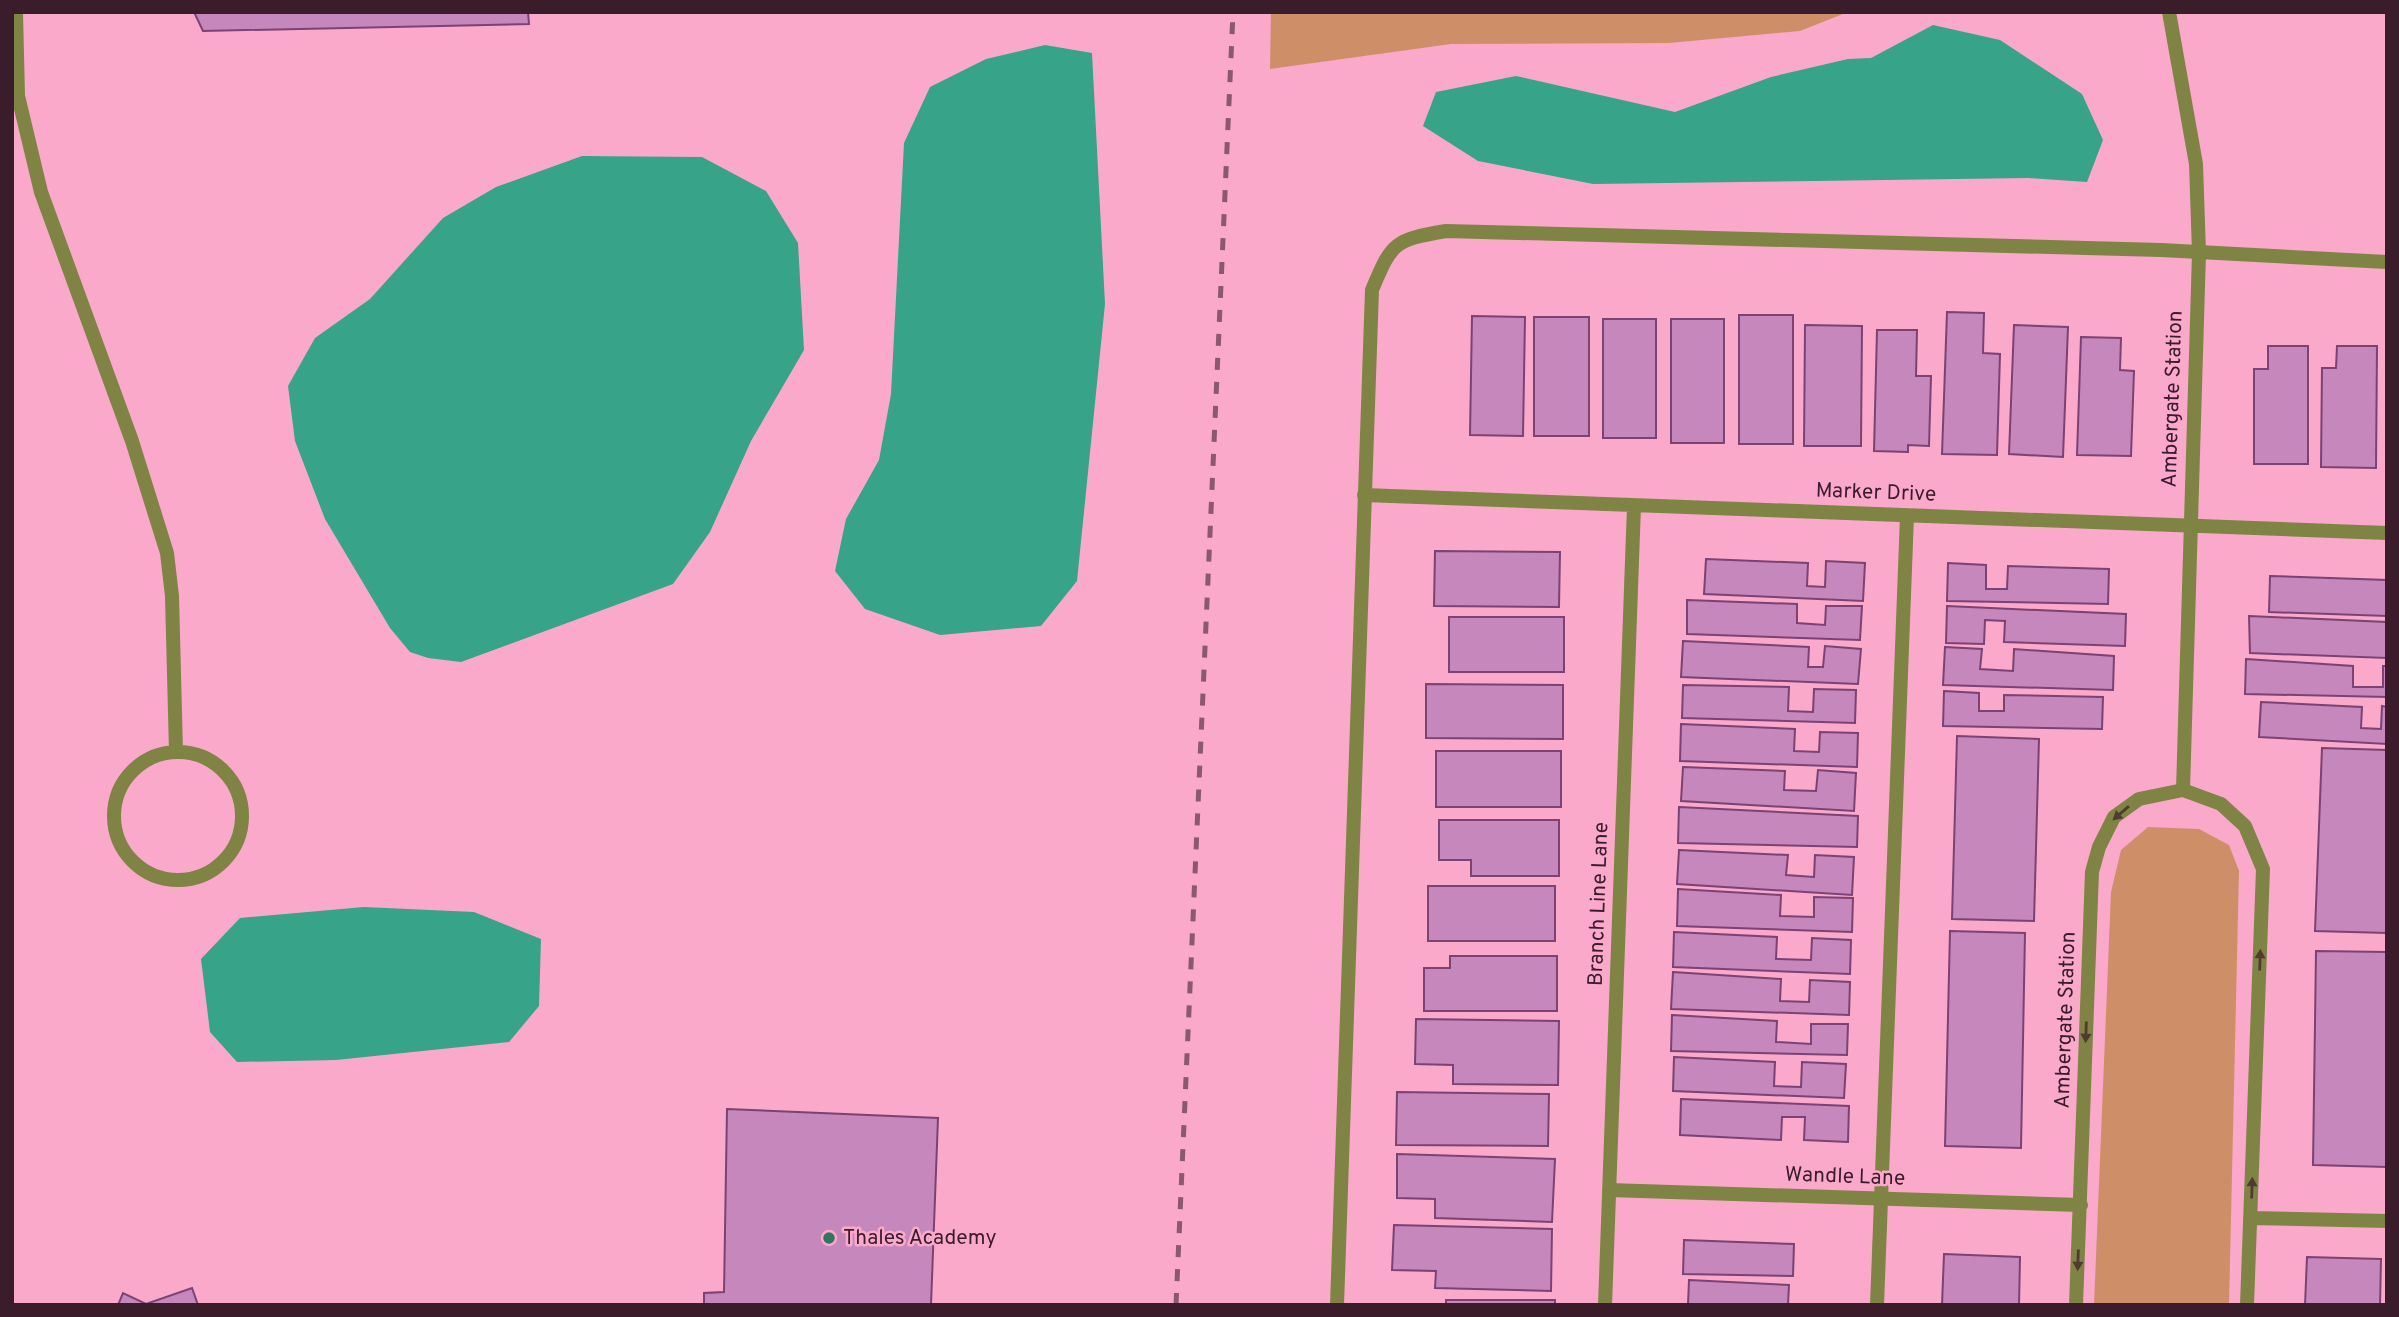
<svg xmlns="http://www.w3.org/2000/svg" width="2399" height="1317" font-family="Overpass,sans-serif">
<rect width="100%" height="100%" fill="#faa9cb"/>
<path fill="#ce8f68" d="M 1271,12 L 1848,12 L 1800,31 L 1669,43 L 1451,44 L 1270,69 Z
M 2148,827 L 2199,829 L 2229,845 L 2239,871 L 2229,1305 L 2094,1305 L 2111,892 L 2121,850 Z"/>
<path fill="#37a388" d="M 1933,25 L 2000,40 L 2082,94 L 2103,140 L 2087,182 L 2028,178 L 1593,184 L 1478,161 L 1423,126 L 1436,92 L 1516,76 L 1675,112 L 1771,77 L 1848,59 L 1871,58 Z
M 1045,45 L 1092,53 L 1105,304 L 1077,581 L 1041,626 L 940,635 L 865,609 L 835,571 L 846,519 L 879,460 L 891,394 L 904,143 L 930,87 L 986,59 Z
M 582,156 L 702,157 L 766,191 L 798,243 L 804,350 L 751,441 L 710,532 L 673,584 L 461,662 L 428,658 L 410,652 L 390,628 L 325,519 L 295,441 L 288,386 L 315,338 L 370,299 L 443,218 L 496,187 Z
M 364,907 L 474,912 L 541,939 L 539,1006 L 509,1042 L 336,1060 L 237,1062 L 210,1032 L 201,959 L 240,918 Z"/>
<path fill="#c687bc" stroke="#7c4273" stroke-width="2" d="M 194,12 L 528,12 L 529,24 L 203,31 Z
M 1947,312 L 1984,313 L 1983,353 L 2000,354 L 1997,455 L 1942,454 Z
M 1739,315 L 1793,315 L 1793,444 L 1739,444 Z
M 1472,316 L 1525,317 L 1523,436 L 1470,435 Z
M 1534,317 L 1589,317 L 1589,436 L 1534,436 Z
M 1603,319 L 1656,319 L 1656,438 L 1603,438 Z
M 1671,319 L 1724,319 L 1724,443 L 1671,443 Z
M 1805,325 L 1862,326 L 1861,446 L 1804,446 Z
M 2014,325 L 2068,327 L 2063,457 L 2009,454 Z
M 1877,330 L 1917,330 L 1916,376 L 1931,376 L 1929,446 L 1908,445 L 1908,452 L 1874,451 Z
M 2081,337 L 2121,338 L 2120,370 L 2134,371 L 2131,456 L 2077,455 Z
M 2268,346 L 2308,346 L 2308,464 L 2254,464 L 2254,369 L 2268,369 Z
M 2337,346 L 2377,346 L 2376,468 L 2321,467 L 2322,368 L 2336,368 Z
M 1435,551 L 1560,552 L 1559,607 L 1434,606 Z
M 1706,559 L 1808,563 L 1807,586 L 1825,587 L 1826,561 L 1865,563 L 1863,601 L 1704,594 Z
M 1948,563 L 1986,565 L 1986,589 L 2007,589 L 2008,566 L 2109,569 L 2108,604 L 1947,601 Z
M 2270,576 L 2387,580 L 2387,616 L 2269,612 Z
M 1687,600 L 1797,604 L 1797,623 L 1825,625 L 1826,606 L 1862,606 L 1860,640 L 1687,634 Z
M 1947,606 L 2126,614 L 2125,646 L 2004,642 L 2005,621 L 1985,620 L 1984,644 L 1946,643 Z
M 2249,616 L 2387,622 L 2387,658 L 2250,653 Z
M 1449,617 L 1564,617 L 1564,672 L 1449,672 Z
M 1683,641 L 1809,647 L 1808,667 L 1823,667 L 1825,646 L 1861,649 L 1858,684 L 1681,677 Z
M 1945,647 L 1982,649 L 1980,669 L 2013,671 L 2014,649 L 2114,656 L 2113,690 L 1943,685 Z
M 2246,659 L 2353,666 L 2353,687 L 2383,687 L 2383,666 L 2387,666 L 2387,697 L 2245,694 Z
M 1426,684 L 1563,685 L 1563,739 L 1426,738 Z
M 1683,685 L 1789,687 L 1788,711 L 1813,712 L 1814,689 L 1856,690 L 1855,723 L 1682,718 Z
M 1944,691 L 1979,693 L 1979,711 L 2004,711 L 2004,695 L 2103,697 L 2102,729 L 1943,726 Z
M 2261,702 L 2362,707 L 2361,728 L 2381,729 L 2382,706 L 2387,707 L 2387,744 L 2259,737 Z
M 1681,724 L 1795,729 L 1794,751 L 1819,752 L 1820,732 L 1858,733 L 1857,767 L 1680,761 Z
M 1957,736 L 2039,739 L 2034,921 L 1952,919 Z
M 2322,748 L 2387,750 L 2387,933 L 2315,931 Z
M 1436,751 L 1561,751 L 1561,807 L 1436,807 Z
M 1683,767 L 1785,771 L 1784,790 L 1816,791 L 1818,770 L 1856,773 L 1854,811 L 1681,801 Z
M 1679,807 L 1858,816 L 1857,847 L 1678,843 Z
M 1439,820 L 1559,820 L 1559,876 L 1471,876 L 1471,860 L 1439,860 Z
M 1679,850 L 1788,855 L 1786,875 L 1814,877 L 1815,855 L 1854,857 L 1852,895 L 1677,884 Z
M 1428,886 L 1555,886 L 1555,941 L 1428,941 Z
M 1678,889 L 1781,895 L 1780,916 L 1814,917 L 1814,897 L 1853,898 L 1852,932 L 1677,926 Z
M 1950,931 L 2025,933 L 2021,1148 L 1945,1146 Z
M 1674,932 L 1777,937 L 1776,959 L 1811,960 L 1812,938 L 1851,940 L 1850,974 L 1673,967 Z
M 2316,951 L 2387,952 L 2387,1167 L 2313,1165 Z
M 1450,956 L 1557,956 L 1557,1011 L 1424,1011 L 1424,968 L 1450,968 Z
M 1673,972 L 1781,979 L 1780,1001 L 1809,1002 L 1810,980 L 1850,982 L 1849,1015 L 1671,1009 Z
M 1672,1015 L 1777,1021 L 1776,1042 L 1811,1044 L 1811,1024 L 1848,1024 L 1847,1055 L 1671,1051 Z
M 1416,1019 L 1559,1021 L 1558,1085 L 1453,1084 L 1453,1065 L 1415,1064 Z
M 1674,1057 L 1775,1062 L 1774,1086 L 1801,1087 L 1802,1062 L 1846,1064 L 1844,1098 L 1673,1091 Z
M 1397,1092 L 1549,1094 L 1548,1146 L 1396,1145 Z
M 1681,1099 L 1849,1106 L 1848,1142 L 1804,1140 L 1805,1117 L 1782,1117 L 1781,1140 L 1680,1135 Z
M 727,1109 L 938,1118 L 931,1305 L 704,1305 L 704,1293 L 724,1292 Z
M 1397,1154 L 1555,1159 L 1552,1222 L 1435,1218 L 1435,1199 L 1397,1198 Z
M 1394,1225 L 1552,1229 L 1551,1291 L 1435,1288 L 1436,1271 L 1392,1270 Z
M 1684,1240 L 1794,1244 L 1793,1276 L 1683,1274 Z
M 1944,1254 L 2020,1257 L 2019,1305 L 1942,1305 Z
M 2307,1257 L 2381,1259 L 2380,1305 L 2305,1305 Z
M 1689,1280 L 1789,1285 L 1788,1305 L 1688,1305 Z
M 192,1288 L 198,1305 L 118,1305 L 123,1293 L 146,1304 Z
M 1446,1300 L 1555,1300 L 1555,1305 L 1446,1305 Z"/>
<g fill="none" stroke-linecap="round" stroke-linejoin="round">
<path stroke="#7f8444" stroke-width="14" d="M 16,12 L 18,96 L 41,192 L 132,441 L 167,553 L 172,596 L 176,752
M114 816a64 64 0 1 1 128 0a64 64 0 1 1-128 0Z
M 1337,1305 L 1372,290 C 1392,242 1394,240 1446,231 L 2161,250 L 2387,262
M 1877,1305 L 1907,516"/>
<path stroke="#7f8444" stroke-width="14" d="M 2169,12 L 2196,164 L 2199,253 L 2183,790
M 1364,495 L 2387,533
M 1609,1190 L 2081,1205
M 2251,1218 L 2387,1221
M 1605,1305 L 1634,506
M 2076,1305 L 2092,872 L 2099,847 L 2114,817 L 2139,799 L 2183,790 L 2221,804 L 2245,826 L 2263,869 L 2247,1305"/>
<path stroke="#8c586e" stroke-width="5" stroke-dasharray="12 12" stroke-linecap="butt" d="M 1176,1305 L 1233,12"/>
</g>
<defs><path id="oneway-solid" d="M-6-.8H1V-3.2L6.5 0L1 3.2V.8H-6Z" transform="scale(1.75)"/></defs>
<g fill="#4f3b32">
<use href="#oneway-solid" transform="translate(2121 813) rotate(139)"/>
<use href="#oneway-solid" transform="translate(2260 960) rotate(-88)"/>
<use href="#oneway-solid" transform="translate(2086 1032) rotate(92)"/>
<use href="#oneway-solid" transform="translate(2252 1188) rotate(-88)"/>
<use href="#oneway-solid" transform="translate(2078 1260) rotate(92)"/>
</g>
<circle fill="#337361" stroke="#faa9cb" stroke-width="2.5" cx="829" cy="1238" r="7"/>
<g text-anchor="middle" dominant-baseline="central" stroke-width="5" stroke-linejoin="round" paint-order="stroke">
<g font-size="21" fill="#3b1c2a" stroke="#faa9cb">
<text transform="translate(2173 399) rotate(-88)">Ambergate Station</text>
<text transform="translate(1876 493) rotate(2)">Marker Drive</text>
<text transform="translate(1599 904) rotate(-88)">Branch Line Lane</text>
<text transform="translate(2066 1020) rotate(-88)">Ambergate Station</text>
<text transform="translate(1845 1177) rotate(2)">Wandle Lane</text>
</g>
<g font-size="21" fill="#3b1c2a" stroke="#faa9cb" text-anchor="start">
<text x="843" y="1238">Thales Academy</text>
</g>
</g>
<rect width="2399" height="1317" fill="none" stroke="#3b1c2a" stroke-width="28"/>
</svg>
